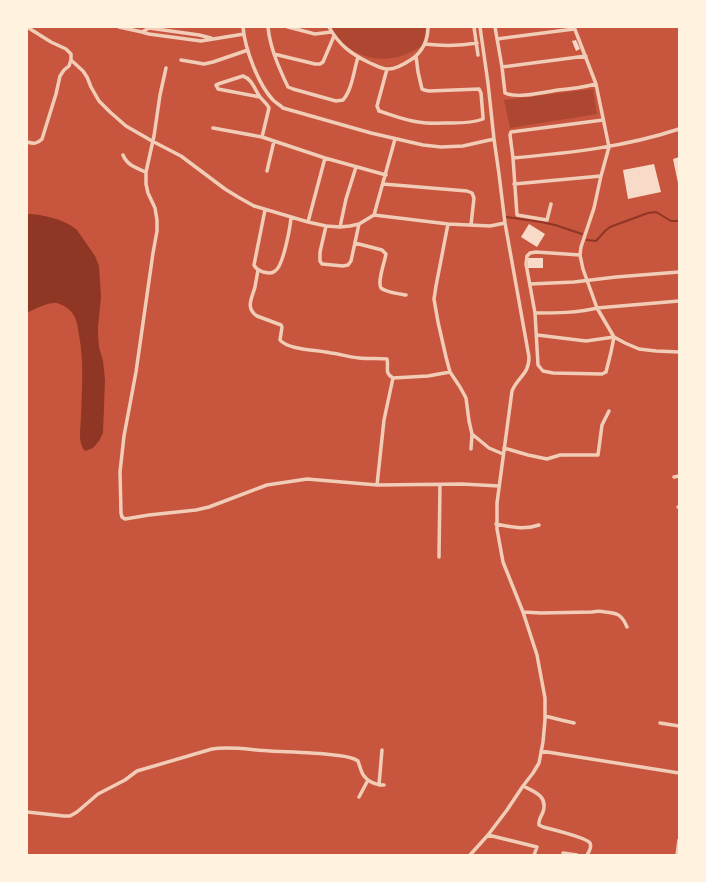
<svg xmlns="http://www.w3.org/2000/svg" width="706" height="882" font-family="Rubik,sans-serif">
<rect width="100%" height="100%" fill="#c8553d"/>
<path fill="#ae4732" d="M 330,27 L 426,27 L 423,45 C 391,68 351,62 330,27 Z
M 593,89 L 597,114 L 510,128 L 504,100 Z"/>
<path fill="#8f3625" d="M 27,214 C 42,214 66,220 77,230 L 95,256 L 99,266 L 101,297 L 98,327 L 98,334 L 99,347 L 103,361 L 105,380 L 103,433 L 99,441 L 93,448 L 85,451 C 77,442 81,427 81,415 C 82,389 84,361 79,335 C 78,328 77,320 73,314 C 71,311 68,308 64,306 C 62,305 58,303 56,303 C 48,302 34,309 27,313 Z"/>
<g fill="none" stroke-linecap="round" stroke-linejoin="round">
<path stroke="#8f3625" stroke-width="2" d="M 506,217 L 541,222 L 555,225 L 582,234
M 587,240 L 596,241 L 605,231 L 610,227 L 648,213 L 656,212 L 671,221 L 679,221"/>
</g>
<path fill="#f7dbc8" d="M 576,40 L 580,49 L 576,51 L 572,41 Z
M 679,157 L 679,183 L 678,183 L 673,159 Z
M 654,164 L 661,192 L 628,199 L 623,170 Z
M 529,224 L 545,234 L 537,247 L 521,237 Z
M 528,258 L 543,258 L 543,268 L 528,268 Z"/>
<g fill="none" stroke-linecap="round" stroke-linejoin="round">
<path stroke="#f1ccb7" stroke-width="3.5" d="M 27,27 L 51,42 L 66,49 L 71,54 L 71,60 L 69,66 L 64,70 L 60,76 L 56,94 L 42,139 C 37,144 34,144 27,142
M 119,27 L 142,32 L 149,34 L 201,41 L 244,34
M 243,27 C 245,49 258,84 273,100 C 276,103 280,105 283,108 L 371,133 L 423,145 L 441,147 L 463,146 L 494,139
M 268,27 C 270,48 279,68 288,87 L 293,89 L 336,101 L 343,100 C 352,90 354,70 358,57
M 288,27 L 315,34 L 331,32
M 329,27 C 339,45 351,54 370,63 C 375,65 382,69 387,69 C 396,70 406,63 412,59 C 423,51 428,40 428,27
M 474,27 L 478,55
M 495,27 L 502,67 L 505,93 C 517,99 545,92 558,90 C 571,89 584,87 596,84
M 574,27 L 596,84 L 609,147 L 601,176 L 594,208 L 581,247 L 580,255 L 583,269 L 597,308 L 614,337 L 625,343 L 639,349 L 656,351 L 679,352
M 142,32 L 149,28 L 199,35 L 211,38
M 497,39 L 574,29
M 425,44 C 442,46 460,46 477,43
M 274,54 L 315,64 L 320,64 L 323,62 L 334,36
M 71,60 L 83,71 L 87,77 L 91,87 L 99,101 L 110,112 L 126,126 L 152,141 L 181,156 L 225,189 L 238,197 L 254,206 L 308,222 L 326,226 L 340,227 L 350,226 L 359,224 L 374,215 L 448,224 L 490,226 L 505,223
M 181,60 L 204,64 L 213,62 L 248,50
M 502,67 L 586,56
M 166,68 L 160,95 L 154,136 L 146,172 L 146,184 L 148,193 L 155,208 L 157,220 L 157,231 L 153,253 L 136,372 L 124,436 L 120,472 L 121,513 L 122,517 L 125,519 L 149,515 L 196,510 L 209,507 L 267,485 L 307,479 L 377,485 L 462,484 L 499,486
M 387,69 L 377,106 L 379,111 C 392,115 404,120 418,122 C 429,124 441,123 452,123 C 462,123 473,123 483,119 L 483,117 L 481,93 L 479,89 L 429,91 L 424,90 L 422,89 L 418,72 L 416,56
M 260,97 L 218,89 L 216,85 L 218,84 L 243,76 C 252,79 255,90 260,97 C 263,101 267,103 269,108 L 262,137
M 213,128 L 262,137 L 325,158 L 386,175
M 123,155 C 127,165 136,168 146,172
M 513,158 C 569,153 625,147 679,129
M 267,171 L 274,141
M 383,184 L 467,191 L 472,193 L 474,198 L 471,225
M 514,184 L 601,176
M 551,204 L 547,220 L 517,215 L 513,158 L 510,135 L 511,132 L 603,120
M 265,210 L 254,265 C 256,270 259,270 263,272 C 268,273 271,274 275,271 C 283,267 290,228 291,218
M 374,215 L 395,139
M 308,222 L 325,158
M 448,224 L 436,286 L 434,299 L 438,322 L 446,357 L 450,372 L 460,387 L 466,398 L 469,421 L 472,434 L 489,448 L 503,454
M 326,226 L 320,252 L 320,261 L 322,264 L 343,266 L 348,265 L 351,261 L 359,224
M 340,227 L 346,199 L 356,167
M 355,243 L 382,250 L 386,254 C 385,261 377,282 381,288 C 385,292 400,294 406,295
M 258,270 C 257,276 256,281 255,287 C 252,298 245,308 257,316 L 281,325 L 282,327 L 280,340 C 288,350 319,350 331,353 C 340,354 349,357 359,358 C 368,359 378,358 387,359 C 389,368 384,373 393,378 L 428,376 L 450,372
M 530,284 L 574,282 L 616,277 L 679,272
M 535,313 C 556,313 577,313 597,308 L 679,301
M 537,335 L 586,341 L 614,337 L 611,352 L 606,372 L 602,374 L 553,373 L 543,371 L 538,365 L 535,313 L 526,264 L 527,256 L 530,253 L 536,252 L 580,255
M 504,448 L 528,455 L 547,459 L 560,455 L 598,455 L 602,425 L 609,411
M 471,449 L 472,434
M 674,477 L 679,476
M 377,485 L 384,420 L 393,378
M 678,507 L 679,507
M 496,524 C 510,527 525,530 539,525
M 439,557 L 440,485
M 523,612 L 541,613 L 592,612 C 597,611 601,611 605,612 C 618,613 622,615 627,627
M 545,716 L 561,720 L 574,723
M 660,723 L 679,726
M 541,751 L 679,773
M 379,785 L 382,750
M 523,786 C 535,792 548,796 543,812 C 541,817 538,820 539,825 L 543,827 C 551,829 587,838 590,843 C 592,847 589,852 587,855
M 359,797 L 368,780
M 27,812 L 64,816 L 70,816 L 77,812 L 98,794 L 125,780 L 137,771 L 212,749 C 231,746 250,750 270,751 C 291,752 313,752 334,755 C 342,756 351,756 358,761 C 359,764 360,767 361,770 C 364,780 374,785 384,785
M 488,835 L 537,847 L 534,855
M 563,853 L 577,855
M 470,855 L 488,835 L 507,810 L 523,786 L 533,773 L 539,763 L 543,742 L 545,720 L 545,698 L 537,655 L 523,612 L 503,562 L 497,529 L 497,503 L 512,391 C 518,376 529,375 529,357 L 505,223 L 499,174 L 494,139 L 488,83 L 480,27
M 677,855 L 679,840"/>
</g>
<rect width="706" height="882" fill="none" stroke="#fff3e0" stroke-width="56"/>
</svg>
